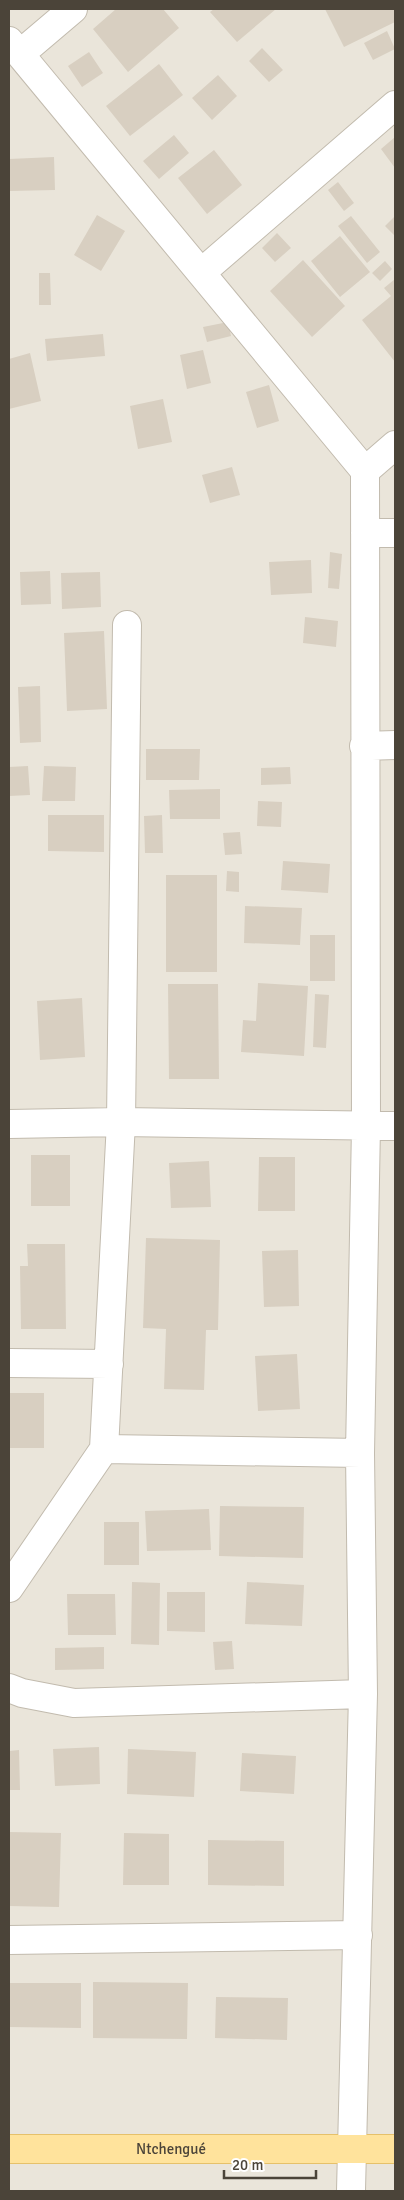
<svg xmlns="http://www.w3.org/2000/svg" width="404" height="2200" font-family="Signika,sans-serif">
<rect width="100%" height="100%" fill="#f6f3ec"/>
<path fill="#eae5da" d="M 9,9 L 395,9 L 395,2191 L 9,2191 Z"/>
<path fill="#d8cfc1" d="M 116,9 L 163,9 L 179,28 L 128,72 L 93,29 Z
M 214,9 L 276,9 L 237,42 L 210,12 Z
M 325,9 L 395,9 L 395,22 L 344,47 Z
M 387,31 L 395,49 L 373,60 L 364,43 Z
M 262,48 L 283,70 L 269,82 L 249,61 Z
M 89,52 L 103,73 L 82,87 L 68,66 Z
M 159,64 L 183,95 L 130,136 L 106,106 Z
M 218,75 L 237,96 L 212,120 L 192,98 Z
M 174,135 L 189,153 L 159,179 L 143,161 Z
M 395,137 L 395,168 L 381,149 Z
M 214,150 L 242,185 L 207,214 L 178,178 Z
M 54,157 L 55,190 L 9,191 L 9,159 Z
M 338,182 L 354,203 L 344,211 L 328,190 Z
M 97,215 L 125,231 L 101,271 L 74,255 Z
M 351,216 L 380,252 L 367,263 L 338,226 Z
M 395,216 L 395,236 L 385,226 Z
M 277,233 L 291,248 L 275,262 L 262,248 Z
M 340,236 L 370,272 L 340,297 L 311,261 Z
M 303,260 L 345,306 L 312,337 L 270,291 Z
M 385,261 L 392,269 L 380,281 L 372,273 Z
M 39,273 L 50,273 L 51,305 L 39,305 Z
M 395,279 L 395,362 L 362,320 L 391,296 L 384,288 Z
M 228,322 L 231,336 L 207,342 L 203,327 Z
M 103,334 L 105,356 L 47,361 L 45,339 Z
M 203,350 L 211,383 L 187,389 L 180,355 Z
M 30,353 L 41,401 L 9,409 L 9,359 Z
M 269,385 L 279,421 L 257,428 L 246,392 Z
M 163,399 L 172,442 L 138,449 L 130,406 Z
M 232,467 L 240,495 L 210,503 L 202,475 Z
M 330,552 L 342,554 L 339,589 L 328,588 Z
M 311,560 L 312,593 L 271,595 L 269,562 Z
M 50,571 L 51,604 L 21,605 L 20,572 Z
M 100,572 L 101,607 L 62,609 L 61,573 Z
M 305,617 L 338,621 L 336,647 L 303,643 Z
M 104,631 L 107,709 L 67,711 L 64,633 Z
M 40,686 L 41,742 L 20,743 L 18,687 Z
M 146,749 L 200,749 L 199,780 L 146,780 Z
M 28,766 L 30,795 L 9,796 L 9,767 Z
M 44,766 L 76,767 L 75,801 L 42,801 Z
M 290,767 L 291,784 L 261,785 L 261,768 Z
M 220,789 L 220,819 L 170,819 L 169,790 Z
M 258,801 L 282,802 L 281,827 L 257,826 Z
M 48,815 L 104,815 L 104,852 L 48,851 Z
M 162,815 L 163,853 L 145,853 L 144,816 Z
M 240,832 L 242,854 L 225,855 L 223,833 Z
M 283,861 L 330,864 L 328,893 L 281,890 Z
M 227,871 L 239,872 L 239,892 L 226,891 Z
M 166,875 L 217,875 L 217,972 L 166,972 Z
M 245,906 L 302,908 L 300,945 L 244,943 Z
M 310,935 L 335,935 L 335,981 L 310,981 Z
M 258,983 L 308,986 L 304,1056 L 241,1052 L 243,1020 L 256,1021 Z
M 168,984 L 218,984 L 219,1079 L 169,1079 Z
M 315,994 L 329,995 L 326,1048 L 313,1047 Z
M 82,998 L 85,1057 L 40,1060 L 37,1001 Z
M 31,1155 L 70,1155 L 70,1206 L 31,1206 Z
M 259,1157 L 295,1157 L 295,1211 L 258,1211 Z
M 209,1161 L 211,1207 L 171,1208 L 169,1163 Z
M 146,1238 L 220,1240 L 218,1330 L 206,1330 L 204,1390 L 164,1389 L 166,1329 L 143,1328 Z
M 27,1244 L 65,1244 L 66,1329 L 21,1329 L 20,1266 L 28,1266 Z
M 298,1250 L 299,1306 L 264,1307 L 262,1251 Z
M 297,1354 L 300,1409 L 258,1411 L 255,1356 Z
M 9,1393 L 44,1393 L 44,1448 L 9,1448 Z
M 220,1506 L 304,1507 L 303,1558 L 219,1556 Z
M 209,1509 L 211,1550 L 147,1551 L 145,1511 Z
M 104,1522 L 139,1522 L 139,1565 L 104,1565 Z
M 132,1582 L 160,1583 L 159,1645 L 131,1644 Z
M 247,1582 L 304,1585 L 302,1626 L 245,1624 Z
M 167,1592 L 205,1592 L 205,1632 L 167,1631 Z
M 67,1594 L 115,1594 L 116,1635 L 68,1635 Z
M 232,1641 L 234,1669 L 215,1670 L 213,1642 Z
M 104,1647 L 104,1669 L 55,1670 L 55,1648 Z
M 99,1747 L 100,1784 L 55,1786 L 53,1749 Z
M 128,1749 L 196,1752 L 194,1797 L 127,1794 Z
M 19,1750 L 20,1790 L 9,1790 L 9,1751 Z
M 242,1753 L 296,1756 L 294,1794 L 240,1791 Z
M 9,1832 L 61,1833 L 59,1907 L 9,1906 Z
M 124,1833 L 169,1834 L 169,1885 L 123,1885 Z
M 208,1840 L 284,1841 L 284,1886 L 208,1885 Z
M 93,1982 L 188,1983 L 187,2039 L 93,2038 Z
M 9,1983 L 81,1983 L 81,2028 L 9,2027 Z
M 216,1997 L 288,1998 L 287,2040 L 215,2038 Z"/>
<g fill="none" stroke-linecap="round" stroke-linejoin="round">
<defs>
<path id="minor" d="M 9,41 L 365,471 L 366,1126 L 360,1453 L 363,1694 L 351,2191
M 20,54 L 73,9
M 202,272 L 395,105
M 365,471 L 395,445
M 365,533 L 395,533
M 364,746 L 395,745
M 9,1124 L 121,1122 L 395,1126
M 9,1363 L 109,1364
M 104,1449 L 360,1453
M 9,1588 L 104,1449 L 121,1122 L 127,625
M 9,1688 L 22,1693 L 74,1703 L 363,1694
M 9,1940 L 358,1935"/>
<g id="primary">
<path id="s1" d="M 9,2149 L 395,2149"/>
</g>
</defs>
<use href="#minor" stroke="#c2bbae" stroke-width="30"/>
<use href="#primary" stroke="#e6c16a" stroke-width="30"/>
<use href="#minor" stroke="#fff" stroke-width="28"/>
<use href="#primary" stroke="#ffe39c" stroke-width="28"/>
</g>
<g text-anchor="middle" dominant-baseline="central" stroke-width="5" stroke-linejoin="round" paint-order="stroke">
<g font-size="15" fill="#4b4439" stroke="#fff">
<text stroke="none"><textPath href="#s1" startOffset="162">Ntchengué</textPath></text>
</g>
</g>
<rect width="404" height="2200" fill="none" stroke="#4b4439" stroke-width="20"/>
<path d="M224 2170v8h92v-8" fill="none" stroke="#4b4439" stroke-width="2.5"/>
<text x="232" y="2170" font-size="15" fill="#4b4439" stroke="#ffffff" stroke-width="4" paint-order="stroke">20 m</text>
</svg>
